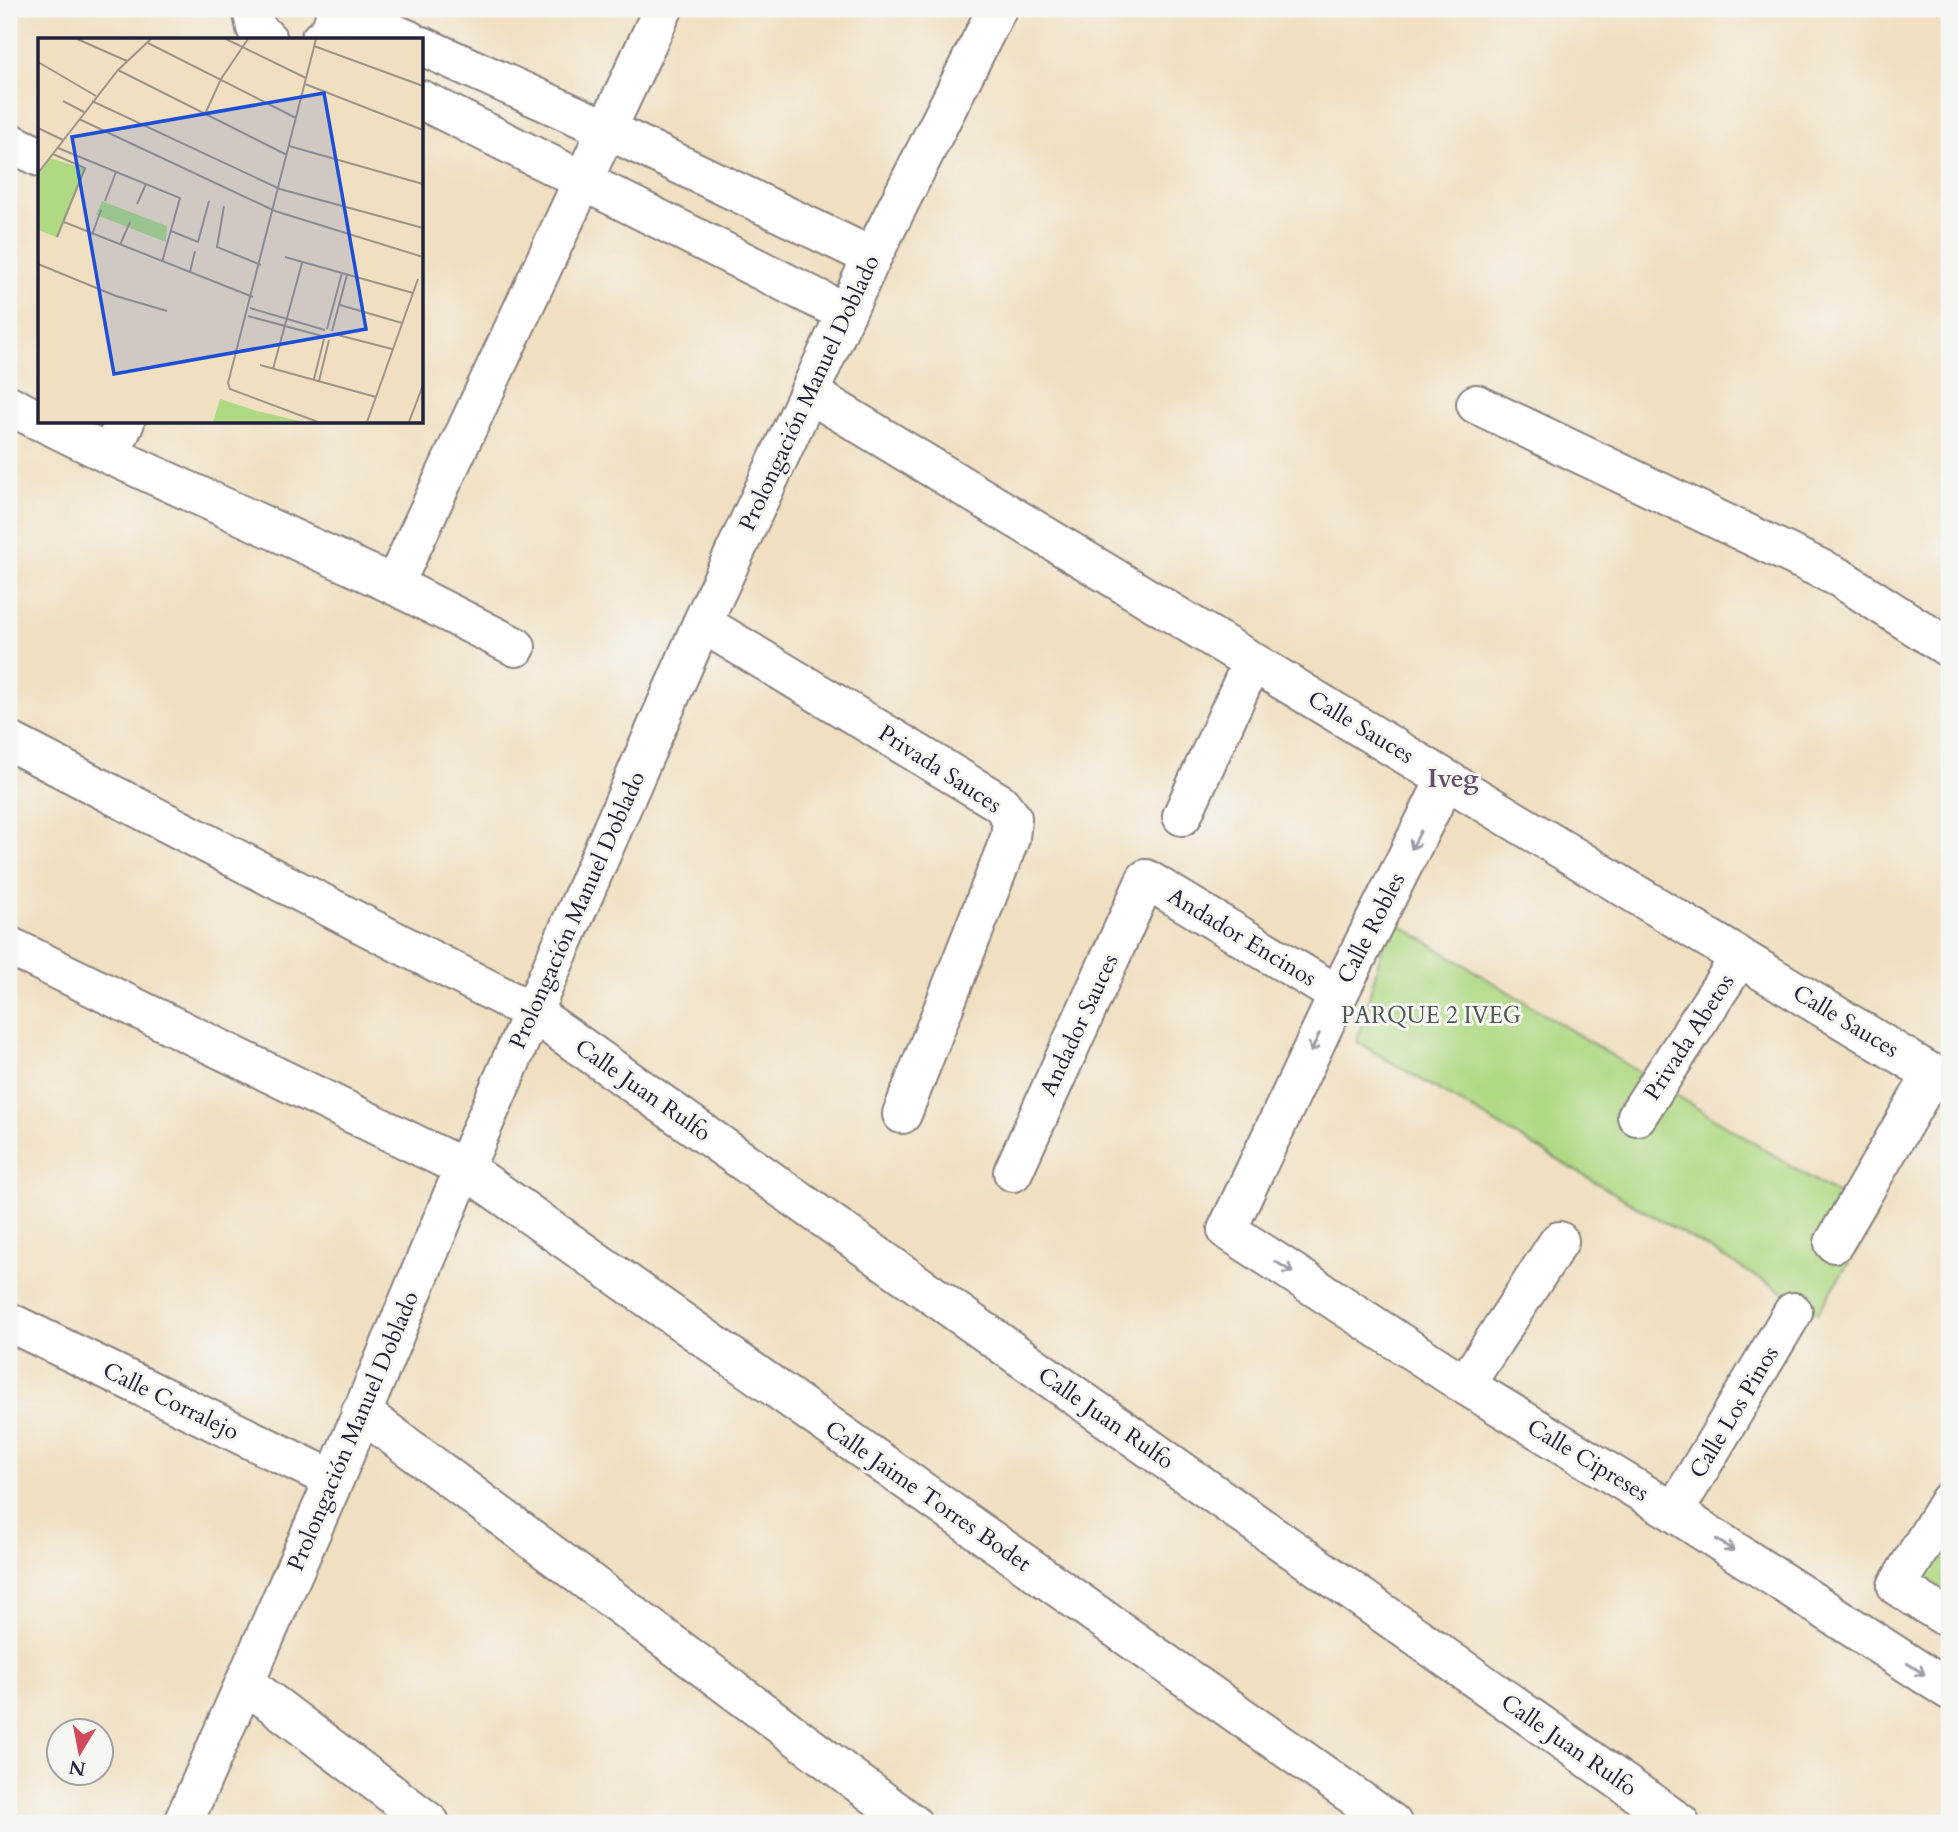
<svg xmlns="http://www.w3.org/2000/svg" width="1958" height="1832" font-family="Cardo,serif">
<rect width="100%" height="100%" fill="#f6f6f2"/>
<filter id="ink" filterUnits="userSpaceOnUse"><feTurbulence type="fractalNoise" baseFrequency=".0143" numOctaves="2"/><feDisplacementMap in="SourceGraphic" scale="14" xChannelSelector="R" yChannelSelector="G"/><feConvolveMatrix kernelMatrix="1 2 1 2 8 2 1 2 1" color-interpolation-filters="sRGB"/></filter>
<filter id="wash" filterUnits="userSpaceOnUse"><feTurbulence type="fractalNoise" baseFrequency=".00686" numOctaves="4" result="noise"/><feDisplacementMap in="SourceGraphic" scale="28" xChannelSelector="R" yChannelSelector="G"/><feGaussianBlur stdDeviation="1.57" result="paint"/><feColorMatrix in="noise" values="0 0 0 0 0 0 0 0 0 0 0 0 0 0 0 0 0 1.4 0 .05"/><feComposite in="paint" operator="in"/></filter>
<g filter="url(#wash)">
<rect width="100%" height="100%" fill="#f0dfc0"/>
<path fill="#b0d984" stroke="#697e60" stroke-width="2" d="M 1390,919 L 1876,1218 L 1818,1313 L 1357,1042 Z
M 1949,1487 L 1949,1600 L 1895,1574 Z"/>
</g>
<g filter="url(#ink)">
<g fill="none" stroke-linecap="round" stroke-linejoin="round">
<defs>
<path id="minor" d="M 252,9 L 256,28 L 268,40
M 339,9 L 409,40
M 320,40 L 331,30 L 337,9
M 422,46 L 606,129 L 872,257
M 422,100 L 846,313
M 9,142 L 40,157
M 809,393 L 1949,1084
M 1476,404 L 1840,578 L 1949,648
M 9,405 L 40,421
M 43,422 L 110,455 L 394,585 L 516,647
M 110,455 L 125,422
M 394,585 L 663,9
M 702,623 L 1000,803 L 1012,818 L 1010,838 L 902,1114
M 9,741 L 532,1012 L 1680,1823
M 1446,779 L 1338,995 L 1227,1230 L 1465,1385 L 1674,1512 L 1949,1690
M 1182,816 L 1252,662
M 9,946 L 464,1168 L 1392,1823
M 1637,1116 L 1740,957
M 1013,1172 L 1146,879 L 1338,995
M 1834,1243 L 1933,1073
M 9,1322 L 334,1480
M 1465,1385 L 1559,1241
M 361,1412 L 912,1823
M 1949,1501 L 1897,1586 L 1949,1619
M 1674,1512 L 1793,1312
M 245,1683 L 430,1823
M 183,1823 L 334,1480 L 454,1192 L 702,623 L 872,257 L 997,9"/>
</defs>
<use href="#minor" stroke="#89807e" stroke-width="42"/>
<use href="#minor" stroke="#fff" stroke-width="38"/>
</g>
<defs><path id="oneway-shaft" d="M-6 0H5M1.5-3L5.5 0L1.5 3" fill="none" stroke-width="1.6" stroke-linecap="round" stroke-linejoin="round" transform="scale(1.75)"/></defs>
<g stroke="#9c9ca7">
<use href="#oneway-shaft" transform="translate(1416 840) rotate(117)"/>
<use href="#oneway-shaft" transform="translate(1315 1043) rotate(115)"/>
<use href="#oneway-shaft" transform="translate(1284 1267) rotate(33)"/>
<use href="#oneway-shaft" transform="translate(1725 1545) rotate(33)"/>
<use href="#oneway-shaft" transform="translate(1916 1669) rotate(33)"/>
</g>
</g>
<g text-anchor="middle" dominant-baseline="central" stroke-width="6" stroke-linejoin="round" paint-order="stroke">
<g font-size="23" fill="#22223b" stroke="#f6f6f2">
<text transform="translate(809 393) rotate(-65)">Prolongación Manuel Doblado</text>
<text transform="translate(1361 727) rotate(31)">Calle Sauces</text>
<text transform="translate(940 769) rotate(33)">Privada Sauces</text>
<text transform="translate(577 910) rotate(-66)">Prolongación Manuel Doblado</text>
<text transform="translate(1371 928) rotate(-63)">Calle Robles</text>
<text transform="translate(1242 937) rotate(31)">Andador Encinos</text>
<text transform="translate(1846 1021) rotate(31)">Calle Sauces</text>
<text transform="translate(1079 1025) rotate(-65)">Andador Sauces</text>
<text transform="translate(1689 1037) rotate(-57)">Privada Abetos</text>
<text transform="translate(643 1090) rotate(35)">Calle Juan Rulfo</text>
<text transform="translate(171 1401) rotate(26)">Calle Corralejo</text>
<text transform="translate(1734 1412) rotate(-59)">Calle Los Pinos</text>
<text transform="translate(1106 1418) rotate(35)">Calle Juan Rulfo</text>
<text transform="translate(353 1431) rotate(-67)">Prolongación Manuel Doblado</text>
<text transform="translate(1588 1460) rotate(31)">Calle Cipreses</text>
<text transform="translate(928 1496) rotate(35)">Calle Jaime Torres Bodet</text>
<text transform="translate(1569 1745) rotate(35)">Calle Juan Rulfo</text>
</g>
<g font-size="23" fill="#4d5951" stroke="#f6f6f2">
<text x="1431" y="1015">PARQUE 2 IVEG</text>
</g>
<g font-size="26" font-weight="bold" fill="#654e6a" stroke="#f6f6f2">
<text x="1453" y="778">Iveg</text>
</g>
</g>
<g transform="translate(38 38)">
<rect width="385" height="385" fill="#f0dfc0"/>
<path d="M 12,120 L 48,131 L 20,200 L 0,192 L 0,137 ZM 64,163 L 129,188 L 128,204 L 58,177 ZM 182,361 L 219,373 L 266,384 L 175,384 Z" fill="#b0d984"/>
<path fill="none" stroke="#9e938b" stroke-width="2" d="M 39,1 L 89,23M 188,1 L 268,40M 278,1 L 190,345 L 192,351 L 280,384M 110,5 L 258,80M 276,8 L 385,48M 0,24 L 58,58M 80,32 L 249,117M 267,46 L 385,92M 25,63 L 46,74M 54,63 L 242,151 L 385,190M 167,76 L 183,41 L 210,1M 41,81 L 237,173 L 385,219M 0,90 L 25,102M 251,108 L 385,146M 20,110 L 142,160 L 124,224M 15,116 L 47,130 L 19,199M 0,135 L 80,32 L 113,1M 67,163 L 78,134M 99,166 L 108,146M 186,168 L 179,209 L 223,227M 26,184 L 215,259M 133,193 L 160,204 L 171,163M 54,197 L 63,172M 82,207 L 92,184M 247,219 L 375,255M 0,226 L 78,258 L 129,273M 152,234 L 157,213M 302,267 L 364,285M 212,270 L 287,292M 210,278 L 284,298M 289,291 L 304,235M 294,293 L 309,237M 296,296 L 354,311M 222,327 L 338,359M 235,331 L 264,225M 276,341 L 286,301M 281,343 L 291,302M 329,384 L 380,241M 371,384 L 385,347"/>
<path fill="#1d4ed8" fill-opacity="0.15" stroke="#1d4ed8" stroke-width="3.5" d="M 286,55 L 328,291 L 76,336 L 34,99 Z"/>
<rect width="385" height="385" fill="none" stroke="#22223b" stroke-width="3.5"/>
</g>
<rect width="1958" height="1832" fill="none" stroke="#f6f6f2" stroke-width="35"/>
<g transform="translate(80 1752) rotate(190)"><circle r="33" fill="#f6f6f2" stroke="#a1a1a9" stroke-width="2"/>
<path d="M0-5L12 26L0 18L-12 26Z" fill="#d1495b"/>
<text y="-10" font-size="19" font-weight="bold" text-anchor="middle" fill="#22223b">N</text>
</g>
</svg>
